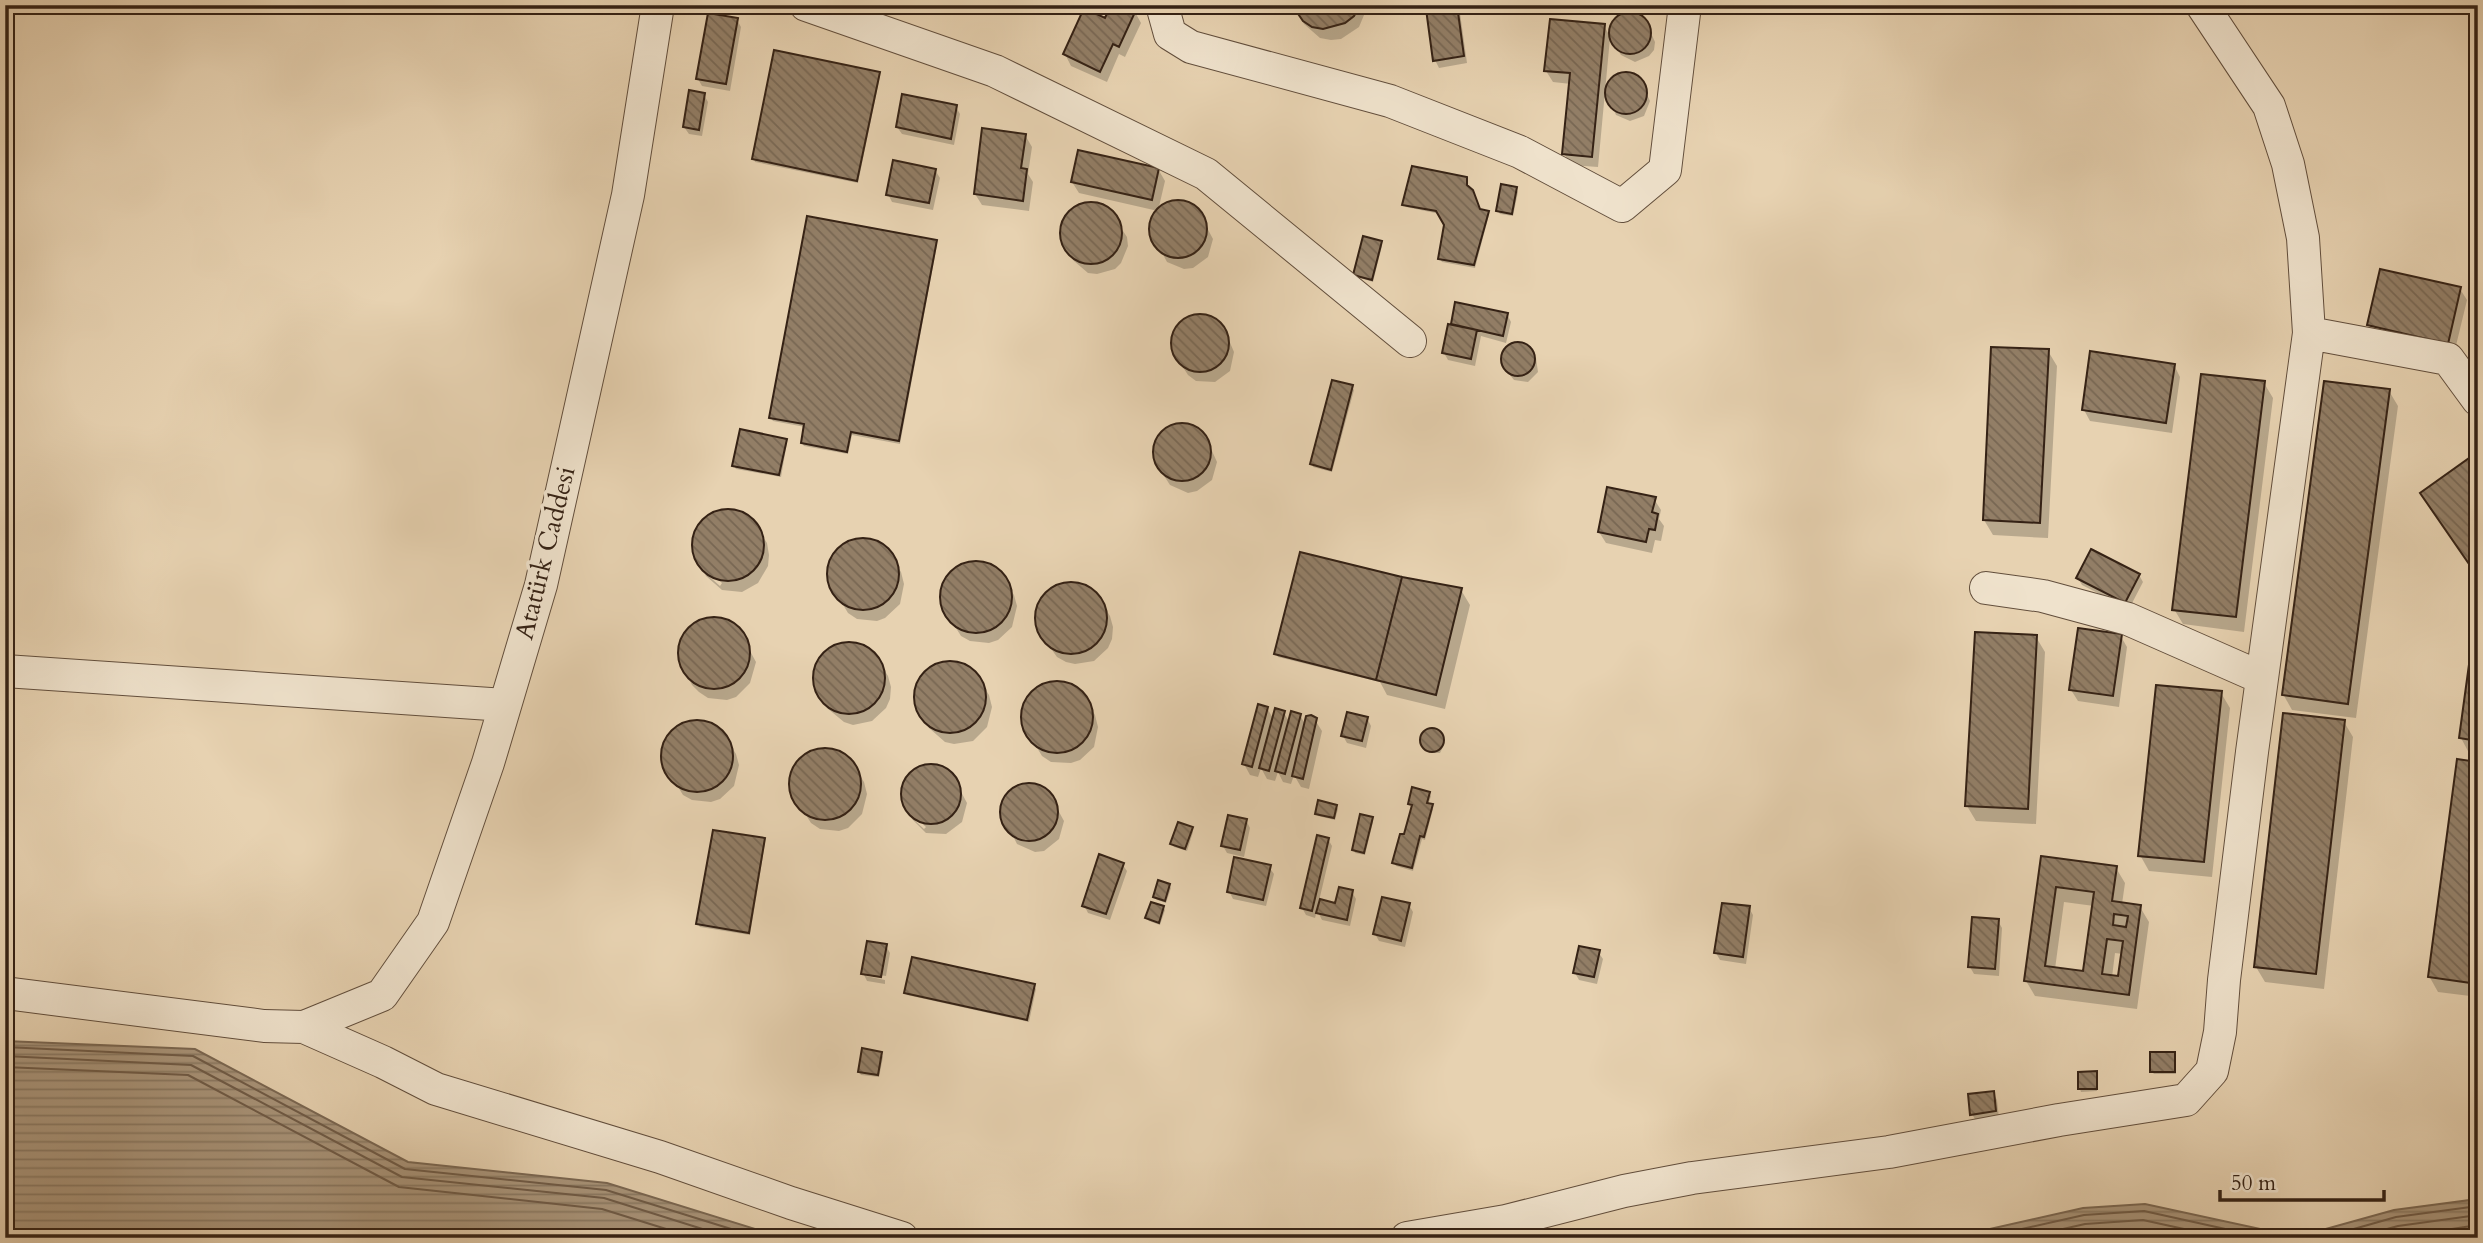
<svg xmlns="http://www.w3.org/2000/svg" width="2483" height="1243" font-family="Cardo,serif">
<defs>
<pattern id="water-rules" width="6" height="5" patternUnits="userSpaceOnUse" patternTransform="scale(1.75)"><rect width="6" height="5" fill="#aa967c"/><path d="M0 2.5h6" fill="none" stroke="#8b7a64"/></pattern>
<pattern id="building-back-hatch" width="6" height="6" patternUnits="userSpaceOnUse" patternTransform="scale(1.75)"><rect width="6" height="6" fill="#927e66"/><path d="M-1 5l2 2M0 0l6 6M5-1l2 2" fill="none" stroke="#786753"/></pattern>
</defs>
<rect width="100%" height="100%" fill="#e7d2b1"/>
<filter id="stains"><feTurbulence type="fractalNoise" baseFrequency=".00286" numOctaves="4"/><feColorMatrix values="0 0 0 0 .2 0 0 0 0 .09 0 0 0 0 .02 0 0 0 .5 -.17"/></filter>
<radialGradient id="worn" r=".72"><stop offset=".6" stop-color="#630" stop-opacity="0"/><stop offset="1" stop-color="#630" stop-opacity=".3"/></radialGradient>
<path fill="url(#water-rules)" stroke="#7b6853" stroke-width="2" d="M 5,1041 L 195,1049 L 408,1162 L 607,1183 L 784,1238 L 5,1238 Z
M 2478,1199 L 2478,1238 L 1950,1238 L 2083,1208 L 2145,1204 L 2297,1237 L 2394,1210 Z"/>
<path fill="#0003" fill-rule="evenodd" d="M 1295,5 L 1367,5 L 1367,8 L 1359,27 L 1341,39 L 1331,40 L 1320,38 L 1304,24 Z
M 1455,6 L 1460,13 L 1467,63 L 1439,68 L 1435,60 Z
M 1135,12 L 1141,23 L 1125,57 L 1119,54 L 1107,82 L 1071,66 L 1065,54 Z
M 1631,14 L 1645,20 L 1655,42 L 1654,50 L 1649,56 L 1635,62 L 1621,55 L 1610,38 L 1598,167 L 1570,165 L 1564,153 L 1571,84 L 1553,82 L 1546,71 L 1604,26 L 1612,40 L 1613,25 L 1617,19 Z
M 737,20 L 741,27 L 730,91 L 702,86 L 698,79 Z
M 878,73 L 880,76 L 858,183 L 755,162 L 754,159 Z
M 1626,74 L 1640,80 L 1650,101 L 1644,116 L 1630,121 L 1616,115 L 1606,92 L 1612,79 Z
M 704,95 L 708,102 L 702,136 L 689,134 L 684,127 Z
M 956,107 L 960,114 L 954,145 L 902,134 L 897,127 Z
M 1025,135 L 1032,147 L 1028,174 L 1033,182 L 1029,211 L 982,205 L 975,194 Z
M 1158,169 L 1165,181 L 1158,211 L 1079,193 L 1072,182 Z
M 935,170 L 940,178 L 933,210 L 892,202 L 888,194 Z
M 1466,179 L 1467,188 L 1479,211 L 1488,212 L 1489,215 L 1475,268 L 1442,262 L 1440,259 L 1446,224 L 1440,214 L 1406,207 L 1404,204 Z
M 1516,189 L 1518,192 L 1513,216 L 1500,214 L 1498,211 Z
M 1092,203 L 1109,210 L 1127,237 L 1128,246 L 1121,263 L 1115,269 L 1097,274 L 1088,273 L 1074,261 L 1067,249 L 1062,231 L 1068,214 L 1084,204 Z
M 1171,203 L 1190,204 L 1197,209 L 1213,239 L 1208,257 L 1193,268 L 1184,269 L 1167,262 L 1151,232 L 1156,214 Z
M 936,242 L 937,245 L 900,444 L 852,435 L 848,454 L 804,446 L 802,443 L 805,427 L 773,421 L 771,418 Z
M 1381,243 L 1382,246 L 1373,282 L 1357,277 L 1355,274 Z
M 2460,289 L 2467,300 L 2454,354 L 2375,336 L 2369,325 Z
M 1456,304 L 1507,314 L 1511,322 L 1506,343 L 1481,336 L 1475,366 L 1448,360 L 1444,353 Z
M 1202,315 L 1211,318 L 1225,331 L 1234,352 L 1230,371 L 1215,382 L 1196,381 L 1188,375 L 1175,355 L 1173,346 L 1177,327 L 1193,316 Z
M 1519,343 L 1526,345 L 1536,358 L 1538,372 L 1528,382 L 1514,380 L 1504,368 L 1503,353 L 1513,344 Z
M 2048,351 L 2057,366 L 2048,538 L 1993,535 L 1984,520 Z
M 2174,365 L 2180,377 L 2172,433 L 2090,421 L 2084,410 Z
M 2264,383 L 2273,398 L 2244,632 L 2183,624 L 2174,609 Z
M 1352,387 L 1354,390 L 1332,472 L 1313,467 L 1312,464 Z
M 2389,391 L 2398,406 L 2356,718 L 2292,710 L 2283,694 Z
M 1184,425 L 1193,427 L 1207,440 L 1217,462 L 1212,480 L 1197,491 L 1188,493 L 1170,485 L 1157,465 L 1155,446 L 1166,430 Z
M 786,440 L 787,443 L 781,477 L 736,469 L 734,466 Z
M 1654,499 L 1661,510 L 1659,519 L 1664,526 L 1661,541 L 1655,540 L 1652,553 L 1606,543 L 1599,532 Z
M 732,511 L 743,514 L 753,521 L 767,543 L 769,555 L 768,566 L 758,583 L 742,592 L 722,590 L 706,576 L 704,572 L 720,586 L 722,583 L 699,564 L 695,554 L 696,533 L 709,516 L 720,512 Z
M 867,540 L 878,543 L 887,550 L 901,572 L 904,584 L 900,604 L 885,618 L 877,621 L 857,619 L 848,613 L 830,583 L 831,562 L 845,546 L 855,541 Z
M 979,563 L 991,566 L 1000,573 L 1014,595 L 1017,606 L 1012,627 L 998,640 L 989,643 L 970,641 L 961,636 L 942,606 L 942,595 L 949,575 L 957,568 L 968,564 Z
M 2139,575 L 2143,582 L 2129,609 L 2082,585 L 2078,578 Z
M 1401,579 L 1461,590 L 1470,605 L 1445,709 L 1387,695 L 1380,682 L 1278,657 L 1276,654 Z
M 1064,584 L 1075,584 L 1086,587 L 1096,594 L 1110,616 L 1113,627 L 1112,639 L 1108,648 L 1094,661 L 1075,664 L 1066,662 L 1057,657 L 1042,636 L 1037,616 L 1039,605 L 1053,589 Z
M 2478,615 L 2478,755 L 2469,753 L 2461,738 Z
M 717,619 L 728,623 L 738,629 L 756,662 L 750,683 L 736,697 L 727,700 L 708,698 L 699,692 L 692,685 L 681,662 L 682,641 L 687,632 L 695,625 L 706,620 Z
M 2120,635 L 2127,647 L 2119,707 L 2078,701 L 2071,690 Z
M 2036,637 L 2045,652 L 2036,824 L 1976,821 L 1967,806 Z
M 841,644 L 853,644 L 864,647 L 874,654 L 888,676 L 891,687 L 890,699 L 886,708 L 872,721 L 853,725 L 844,722 L 827,708 L 820,696 L 815,676 L 817,665 L 831,649 Z
M 954,663 L 966,666 L 975,673 L 989,695 L 992,707 L 987,727 L 973,741 L 954,744 L 945,742 L 929,728 L 917,706 L 919,685 L 932,668 L 942,664 Z
M 1061,683 L 1072,686 L 1082,693 L 1095,715 L 1098,727 L 1094,747 L 1080,760 L 1071,763 L 1051,762 L 1042,756 L 1024,726 L 1023,715 L 1031,695 L 1038,688 L 1049,684 Z
M 2221,693 L 2230,708 L 2212,877 L 2149,871 L 2140,855 Z
M 1267,708 L 1274,720 L 1284,713 L 1290,723 L 1300,715 L 1306,726 L 1315,720 L 1322,731 L 1309,789 L 1301,787 L 1294,775 L 1291,784 L 1283,782 L 1278,772 L 1275,781 L 1267,779 L 1261,768 L 1258,777 L 1250,775 L 1244,764 Z
M 1367,718 L 1371,726 L 1366,748 L 1347,743 L 1343,736 Z
M 701,721 L 712,725 L 722,732 L 736,754 L 739,765 L 734,786 L 720,799 L 711,802 L 692,800 L 683,795 L 664,764 L 663,754 L 671,734 L 679,727 L 690,722 Z
M 2344,722 L 2353,737 L 2324,989 L 2265,982 L 2256,967 Z
M 1433,731 L 1437,732 L 1444,745 L 1440,753 L 1429,753 L 1423,745 L 1424,734 Z
M 829,750 L 840,753 L 850,760 L 864,782 L 867,794 L 862,814 L 848,828 L 839,831 L 820,829 L 811,823 L 792,793 L 791,782 L 799,763 L 807,756 L 818,751 Z
M 2478,764 L 2478,997 L 2438,992 L 2429,976 Z
M 933,765 L 951,773 L 967,803 L 962,822 L 946,834 L 926,833 L 912,819 L 911,817 L 924,829 L 926,827 L 906,810 L 902,797 L 903,787 L 914,770 Z
M 1031,784 L 1048,792 L 1064,821 L 1059,839 L 1044,851 L 1035,852 L 1017,844 L 1002,814 L 1003,805 L 1013,789 Z
M 1429,793 L 1431,796 L 1428,805 L 1433,809 L 1425,840 L 1422,839 L 1413,871 L 1396,866 L 1394,863 L 1405,837 L 1413,807 L 1410,803 Z
M 1336,806 L 1338,809 L 1335,820 L 1318,816 L 1316,813 Z
M 1371,819 L 1373,822 L 1365,855 L 1355,853 L 1354,850 Z
M 1246,820 L 1250,828 L 1244,857 L 1227,853 L 1223,846 Z
M 1192,829 L 1193,832 L 1187,851 L 1174,847 L 1172,844 Z
M 1328,839 L 1332,846 L 1319,901 L 1337,905 L 1352,892 L 1356,899 L 1350,926 L 1322,920 L 1317,910 L 1315,918 L 1306,915 L 1302,908 Z
M 764,840 L 765,843 L 750,935 L 700,927 L 698,924 Z
M 2042,858 L 2116,868 L 2125,883 L 2122,904 L 2140,907 L 2149,922 L 2137,1009 L 2035,996 L 2026,981 ZM 2064,902 L 2094,906 L 2085,973 L 2055,969 ZM 2115,953 L 2123,954 L 2119,978 L 2112,977 Z
M 1122,864 L 1127,871 L 1110,920 L 1088,913 L 1084,905 Z
M 1269,867 L 1274,874 L 1266,906 L 1233,899 L 1229,891 Z
M 1169,885 L 1171,888 L 1166,903 L 1157,900 L 1155,897 Z
M 1409,905 L 1413,912 L 1405,947 L 1379,941 L 1375,934 Z
M 1163,907 L 1165,910 L 1160,925 L 1149,921 L 1147,918 Z
M 1749,908 L 1753,915 L 1746,964 L 1720,960 L 1716,953 Z
M 1998,921 L 2002,928 L 1999,976 L 1974,974 L 1970,967 Z
M 886,946 L 890,953 L 886,976 L 866,973 L 866,976 L 885,980 L 885,984 L 867,981 L 863,973 Z
M 1598,952 L 1603,959 L 1597,984 L 1579,980 L 1575,973 Z
M 1034,986 L 1036,989 L 1029,1022 L 907,995 L 905,992 Z
M 881,1054 L 883,1057 L 879,1077 L 861,1075 L 859,1072 Z
M 2174,1054 L 2176,1074 L 2154,1074 L 2152,1072 Z
M 2096,1073 L 2097,1091 L 2081,1092 L 2080,1089 Z
M 1993,1093 L 1997,1100 L 1999,1118 L 1976,1121 L 1972,1114 Z"/>
<g fill="none" stroke-linecap="round" stroke-linejoin="round">
<path stroke="#705c48" stroke-width="2" d="M 5,1047 L 193,1056 L 405,1169 L 606,1190 L 760,1238
M 5,1056 L 191,1065 L 402,1177 L 604,1198 L 731,1238
M 5,1067 L 188,1075 L 399,1187 L 602,1209 L 695,1238
M 1982,1238 L 2084,1215 L 2144,1211 L 2266,1238
M 2023,1238 L 2085,1224 L 2143,1220 L 2225,1238
M 2072,1238 L 2087,1234 L 2143,1230 L 2176,1238
M 2322,1238 L 2396,1217 L 2478,1206
M 2354,1238 L 2398,1226 L 2478,1215
M 2393,1238 L 2478,1225"/>
</g>
<path fill="url(#building-back-hatch)" stroke="#352215" stroke-width="2" fill-rule="evenodd" d="M 1111,5 L 1125,5 L 1136,10 L 1119,47 L 1113,44 L 1100,72 L 1063,54 L 1084,8 L 1105,18 Z
M 1292,5 L 1360,5 L 1354,16 L 1345,23 L 1323,29 L 1312,27 L 1303,21 Z
M 1448,5 L 1457,5 L 1464,56 L 1433,61 L 1426,9 Z
M1609 33a21 21 0 1 1 42 0a21 21 0 1 1-42 0Z
M 708,13 L 738,18 L 726,84 L 696,79 Z
M 1550,19 L 1605,24 L 1592,157 L 1562,154 L 1570,73 L 1544,71 Z
M 774,50 L 880,72 L 857,181 L 752,159 Z
M1605 93a21 21 0 1 1 42 0a21 21 0 1 1-42 0Z
M 689,90 L 705,93 L 699,130 L 683,127 Z
M 902,94 L 957,105 L 951,139 L 896,127 Z
M 982,128 L 1026,134 L 1021,168 L 1027,169 L 1023,201 L 974,194 Z
M 1078,150 L 1159,168 L 1152,200 L 1071,182 Z
M 893,160 L 936,169 L 929,203 L 886,195 Z
M 1412,166 L 1467,177 L 1467,185 L 1473,190 L 1480,209 L 1489,211 L 1474,265 L 1438,259 L 1444,225 L 1436,211 L 1402,205 Z
M 1501,184 L 1517,187 L 1512,214 L 1496,211 Z
M1149 229a29 29 0 1 1 58 0a29 29 0 1 1-58 0Z
M1060 233a31 31 0 1 1 62 0a31 31 0 1 1-62 0Z
M 807,216 L 937,240 L 899,441 L 851,432 L 847,452 L 801,443 L 804,424 L 769,418 Z
M 1363,236 L 1382,241 L 1372,280 L 1353,275 Z
M 2380,269 L 2461,287 L 2448,344 L 2367,325 Z
M 1455,302 L 1508,313 L 1503,336 L 1451,324 Z
M1171 343a29 29 0 1 1 58 0a29 29 0 1 1-58 0Z
M 1448,324 L 1477,330 L 1471,359 L 1442,353 Z
M1501 359a17 17 0 1 1 34 0a17 17 0 1 1-34 0Z
M 1991,347 L 2049,349 L 2040,523 L 1983,520 Z
M 2090,351 L 2175,364 L 2166,423 L 2082,410 Z
M 2201,374 L 2265,381 L 2236,617 L 2172,610 Z
M 1332,380 L 1353,385 L 1331,470 L 1310,464 Z
M 2324,381 L 2390,389 L 2348,704 L 2282,695 Z
M1153 452a29 29 0 1 1 58 0a29 29 0 1 1-58 0Z
M 740,429 L 787,439 L 779,475 L 732,466 Z
M 2472,456 L 2478,465 L 2478,577 L 2420,493 Z
M 1607,487 L 1656,497 L 1652,512 L 1658,514 L 1655,530 L 1649,529 L 1646,542 L 1598,532 Z
M692 545a36 36 0 1 1 72 0a36 36 0 1 1-72 0Z
M827 574a36 36 0 1 1 72 0a36 36 0 1 1-72 0Z
M 2091,549 L 2140,574 L 2125,603 L 2076,578 Z
M 1300,552 L 1402,577 L 1376,680 L 1274,654 Z
M940 597a36 36 0 1 1 72 0a36 36 0 1 1-72 0Z
M 1402,577 L 1462,588 L 1436,695 L 1376,680 Z
M1035 618a36 36 0 1 1 72 0a36 36 0 1 1-72 0Z
M 2476,613 L 2478,613 L 2478,741 L 2459,738 Z
M678 653a36 36 0 1 1 72 0a36 36 0 1 1-72 0Z
M 2078,628 L 2122,634 L 2113,696 L 2069,690 Z
M 1975,632 L 2037,635 L 2028,809 L 1965,806 Z
M813 678a36 36 0 1 1 72 0a36 36 0 1 1-72 0Z
M914 697a36 36 0 1 1 72 0a36 36 0 1 1-72 0Z
M1021 717a36 36 0 1 1 72 0a36 36 0 1 1-72 0Z
M 2156,685 L 2222,691 L 2204,862 L 2138,856 Z
M 1258,704 L 1268,707 L 1252,767 L 1242,764 Z
M 1275,708 L 1285,711 L 1269,771 L 1259,768 Z
M 1291,711 L 1301,714 L 1285,774 L 1275,771 Z
M 1347,712 L 1368,717 L 1362,741 L 1341,736 Z
M 2283,713 L 2345,720 L 2316,974 L 2254,967 Z
M 1311,715 L 1317,718 L 1303,779 L 1292,776 L 1306,716 Z
M661 756a36 36 0 1 1 72 0a36 36 0 1 1-72 0Z
M1420 740a12 12 0 1 1 24 0a12 12 0 1 1-24 0Z
M789 784a36 36 0 1 1 72 0a36 36 0 1 1-72 0Z
M 2457,759 L 2478,762 L 2478,984 L 2428,977 Z
M901 794a30 30 0 1 1 60 0a30 30 0 1 1-60 0Z
M1000 812a29 29 0 1 1 58 0a29 29 0 1 1-58 0Z
M 1412,787 L 1430,792 L 1427,803 L 1433,804 L 1424,837 L 1420,836 L 1412,868 L 1392,863 L 1400,834 L 1404,834 L 1412,805 L 1408,804 Z
M 1318,800 L 1337,805 L 1334,818 L 1315,814 Z
M 1360,814 L 1373,817 L 1364,853 L 1352,850 Z
M 1228,815 L 1247,819 L 1240,850 L 1221,846 Z
M 1178,822 L 1193,827 L 1185,849 L 1170,844 Z
M 713,830 L 765,838 L 749,933 L 696,924 Z
M 1317,835 L 1329,838 L 1312,911 L 1300,908 Z
M 1099,854 L 1124,863 L 1106,914 L 1082,906 Z
M 2041,856 L 2117,866 L 2112,901 L 2141,905 L 2129,995 L 2024,981 ZM 2056,887 L 2094,892 L 2083,971 L 2045,966 ZM 2114,914 L 2128,916 L 2126,927 L 2113,925 ZM 2107,939 L 2123,941 L 2118,976 L 2102,974 Z
M 1234,857 L 1271,865 L 1263,900 L 1227,892 Z
M 1158,880 L 1170,884 L 1165,901 L 1153,897 Z
M 1339,887 L 1353,890 L 1347,920 L 1316,913 L 1320,899 L 1335,903 Z
M 1382,897 L 1410,903 L 1401,941 L 1373,934 Z
M 1151,902 L 1164,906 L 1159,923 L 1145,918 Z
M 1722,903 L 1750,906 L 1743,957 L 1714,953 Z
M 1972,917 L 1999,919 L 1995,969 L 1968,967 Z
M 867,941 L 887,944 L 881,977 L 861,974 Z
M 1579,946 L 1600,950 L 1594,977 L 1573,973 Z
M 912,957 L 1035,984 L 1027,1020 L 904,993 Z
M 862,1048 L 882,1052 L 878,1075 L 858,1072 Z
M 2150,1052 L 2175,1052 L 2175,1072 L 2150,1072 Z
M 2097,1071 L 2097,1089 L 2078,1089 L 2078,1072 Z
M 1994,1091 L 1996,1111 L 1970,1115 L 1968,1094 Z"/>
<g fill="none" stroke-linecap="round" stroke-linejoin="round">
<defs>
<path id="minor" d="M 806,5 L 995,71 L 1206,174 L 1410,341
M 1162,5 L 1170,34 L 1191,47 L 1390,101 L 1520,152 L 1622,206 L 1665,170 L 1685,5
M 2309,333 L 2448,359 L 2478,400
M 1986,588 L 2043,596 L 2128,619 L 2262,678
M 5,671 L 505,705
M 5,993 L 264,1026 L 304,1027 L 383,1062 L 436,1089 L 660,1157 L 791,1203 L 902,1238
M 304,1027 L 382,995 L 433,922 L 488,763 L 541,585 L 628,195 L 658,5
M 1407,1238 L 1506,1221 L 1624,1191 L 1692,1178 L 1889,1152 L 2059,1120 L 2186,1100 L 2212,1071 L 2220,1032 L 2224,980 L 2252,752 L 2309,333 L 2303,238 L 2288,164 L 2269,106 L 2202,5"/>
</defs>
<use href="#minor" stroke="#624e3c" stroke-width="34"/>
<use href="#minor" stroke="#efe2cc" stroke-width="32"/>
</g>
<g text-anchor="middle" dominant-baseline="central" stroke-width="7" stroke-linejoin="round" paint-order="stroke">
<g font-size="26" fill="#352215" stroke="#efe2cc">
<text transform="translate(545 553) rotate(-76)">Atatürk Caddesi</text>
</g>
</g>
<rect width="2483" height="1243" fill="none" stroke="#e7d2b1" stroke-width="28"/>
<rect x="7" y="7" width="2469" height="1229" fill="none" stroke="#352215" stroke-width="3.5"/>
<rect x="14" y="14" width="2455" height="1215" fill="none" stroke="#352215" stroke-width="2"/>
<path d="M2220 1190v10h164v-10" fill="none" stroke="#352215" stroke-width="3.5"/>
<text x="2231" y="1190" font-size="21" fill="#352215" stroke="#efe2cc" stroke-width="5" paint-order="stroke">50 m</text>
<rect width="100%" height="100%" filter="url(#stains)"/>
<rect width="100%" height="100%" fill="url(#worn)"/>
</svg>
